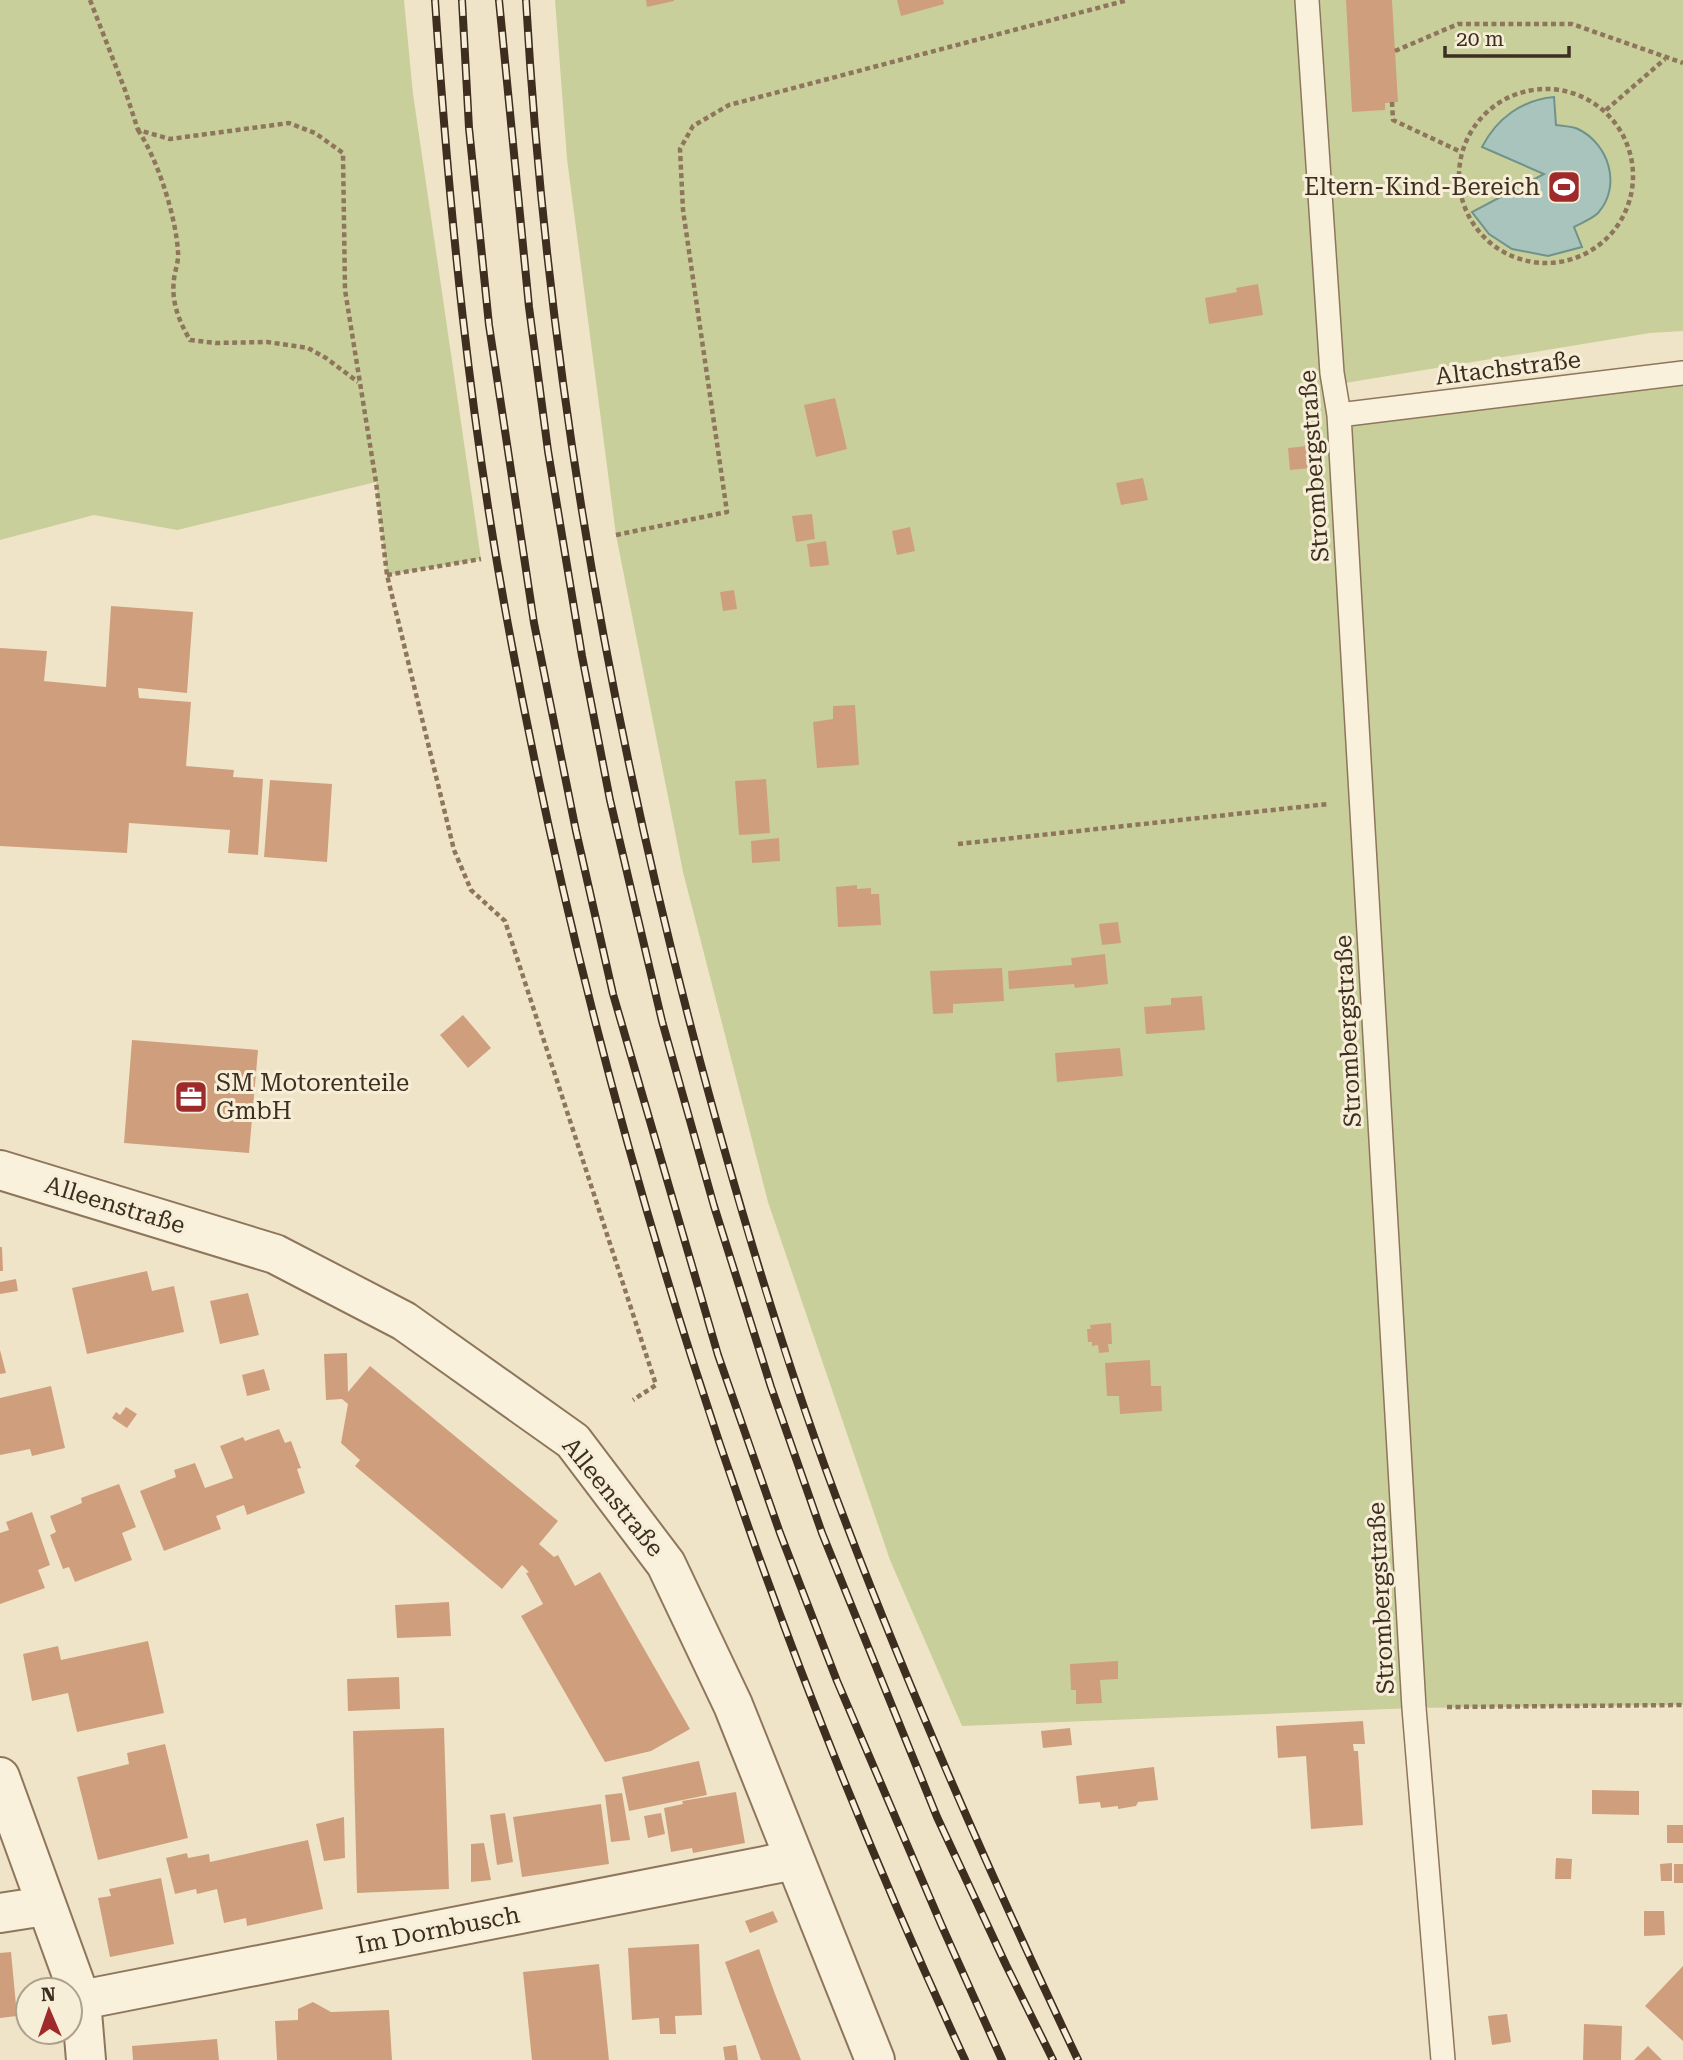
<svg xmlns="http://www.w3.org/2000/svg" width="1683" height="2060" font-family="'Roboto Serif',serif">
<rect width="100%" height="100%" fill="#f0e4c8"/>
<path fill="#c9cf9b" d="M 0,0 L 404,0 L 413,94 L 481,559 L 387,575 L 376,482 L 177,530 L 94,515 L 0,540 Z
M 555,0 L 1307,0 L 1339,415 L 1683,373 L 1683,1705 L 1414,1708 L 962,1726 L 890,1560 L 768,1202 L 683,872 L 616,535 L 567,159 Z
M 1320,0 L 1683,0 L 1683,331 L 1650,333 L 1345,383 Z"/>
<path fill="#a9c4bc" stroke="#6f938a" stroke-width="2" d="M 1554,97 L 1556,125 C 1563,126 1572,126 1578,129 C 1609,144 1622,186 1598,213 C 1592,219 1581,223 1574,227 L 1582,247 L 1548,256 L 1512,249 L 1489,234 L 1472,212 L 1544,174 L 1482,147 C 1497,118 1522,100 1554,97 Z"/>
<path fill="#cf9f7d" d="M 646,0 L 674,0 L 674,1 L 647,7 Z
M 897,0 L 943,0 L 944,4 L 901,16 Z
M 1346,0 L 1392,0 L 1398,102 L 1385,103 L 1385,110 L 1352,112 Z
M 1258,284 L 1263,315 L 1209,324 L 1205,298 L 1237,292 L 1236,288 Z
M 835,398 L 847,449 L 816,457 L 804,405 Z
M 1308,446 L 1311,468 L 1290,470 L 1288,448 Z
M 1143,478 L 1148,500 L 1121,505 L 1116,483 Z
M 812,514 L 815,539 L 796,542 L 792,516 Z
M 910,527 L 915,551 L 897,555 L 892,531 Z
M 826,541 L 829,565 L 810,567 L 807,544 Z
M 734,590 L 737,609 L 723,611 L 720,592 Z
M 111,606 L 193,612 L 187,693 L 138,688 L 139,698 L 191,702 L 186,766 L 234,770 L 233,777 L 263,779 L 258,855 L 228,853 L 230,830 L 129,823 L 127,853 L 0,846 L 0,648 L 47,651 L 44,681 L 106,687 Z
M 855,705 L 859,765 L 817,768 L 813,722 L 833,719 L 833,706 Z
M 766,779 L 770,833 L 739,835 L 735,781 Z
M 270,780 L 332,784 L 327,862 L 264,857 Z
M 779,838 L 780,861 L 752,863 L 751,841 Z
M 857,885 L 857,889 L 871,888 L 871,894 L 879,894 L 881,925 L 838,927 L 836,887 Z
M 1118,922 L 1121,943 L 1102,945 L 1099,924 Z
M 1105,954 L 1108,984 L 1075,988 L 1074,984 L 1009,989 L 1008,971 L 1072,965 L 1071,958 Z
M 1002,968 L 1004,1001 L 953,1004 L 953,1013 L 933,1014 L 930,971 Z
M 1202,996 L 1205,1030 L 1146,1034 L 1144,1007 L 1171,1005 L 1171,998 Z
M 463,1015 L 491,1048 L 468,1068 L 440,1035 Z
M 132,1040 L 258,1050 L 249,1153 L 124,1143 Z
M 1120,1048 L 1123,1076 L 1057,1082 L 1055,1053 Z
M 0,1247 L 2,1247 L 3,1271 L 0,1271 Z
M 147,1271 L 152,1291 L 174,1286 L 184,1332 L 87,1354 L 72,1288 Z
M 16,1279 L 18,1291 L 0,1294 L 0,1282 Z
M 248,1293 L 259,1335 L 220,1344 L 210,1301 Z
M 1111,1323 L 1112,1344 L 1108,1344 L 1109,1352 L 1099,1353 L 1098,1345 L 1092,1346 L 1092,1342 L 1088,1342 L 1087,1329 L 1091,1329 L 1090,1325 Z
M 0,1350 L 6,1373 L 0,1374 Z
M 347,1353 L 348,1392 L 370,1366 L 558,1521 L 539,1544 L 554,1557 L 558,1555 L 575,1586 L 600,1572 L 690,1729 L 651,1751 L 605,1762 L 521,1616 L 543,1604 L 526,1573 L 529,1572 L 522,1565 L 502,1589 L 355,1466 L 360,1460 L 341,1443 L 348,1404 L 342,1399 L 326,1400 L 324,1354 Z
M 1150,1360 L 1151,1386 L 1161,1386 L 1162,1411 L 1120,1414 L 1119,1396 L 1107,1396 L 1105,1363 Z
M 264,1369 L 270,1390 L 247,1396 L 242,1375 Z
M 51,1386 L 65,1448 L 32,1456 L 30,1449 L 0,1455 L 0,1398 Z
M 126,1407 L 137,1414 L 127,1428 L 112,1418 L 116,1412 L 120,1415 Z
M 279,1429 L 285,1443 L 291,1441 L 301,1468 L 297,1469 L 305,1493 L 247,1515 L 244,1505 L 216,1516 L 221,1529 L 164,1551 L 140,1491 L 176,1477 L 174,1470 L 195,1463 L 205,1488 L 233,1478 L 220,1446 L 243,1437 L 245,1441 Z
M 119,1484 L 136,1527 L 122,1533 L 132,1560 L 75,1582 L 69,1567 L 63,1569 L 50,1535 L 56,1532 L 50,1516 L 82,1503 L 81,1498 Z
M 32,1512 L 50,1565 L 38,1570 L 45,1588 L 0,1604 L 0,1533 L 9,1530 L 6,1522 Z
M 449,1602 L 451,1636 L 397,1638 L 395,1605 Z
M 148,1641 L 164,1713 L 77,1732 L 68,1693 L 32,1701 L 23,1654 L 58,1646 L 61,1660 Z
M 1118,1661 L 1118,1679 L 1100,1680 L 1102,1703 L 1076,1704 L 1076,1690 L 1071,1690 L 1070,1664 Z
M 399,1677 L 400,1709 L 348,1711 L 347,1679 Z
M 1363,1721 L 1365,1744 L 1353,1744 L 1354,1751 L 1358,1751 L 1363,1825 L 1311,1829 L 1306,1756 L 1278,1758 L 1276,1726 Z
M 444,1728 L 449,1889 L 357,1893 L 353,1731 Z
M 1070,1728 L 1072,1745 L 1043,1748 L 1041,1731 Z
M 165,1744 L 188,1838 L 98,1860 L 77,1777 L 129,1764 L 127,1753 Z
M 699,1761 L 707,1795 L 629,1811 L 622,1777 Z
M 1154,1767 L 1158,1800 L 1138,1802 L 1136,1806 L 1118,1809 L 1118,1806 L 1101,1808 L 1100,1802 L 1079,1804 L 1076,1776 Z
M 1592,1790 L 1639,1791 L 1639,1815 L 1592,1814 Z
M 736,1792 L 745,1843 L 693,1853 L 692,1848 L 671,1852 L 664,1808 L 683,1804 L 682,1801 Z
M 622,1793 L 630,1840 L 611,1842 L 605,1795 Z
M 601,1804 L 609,1864 L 522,1877 L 513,1817 Z
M 505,1813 L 513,1862 L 497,1865 L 490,1815 Z
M 661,1813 L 665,1834 L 648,1838 L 644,1816 Z
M 344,1817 L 345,1858 L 324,1861 L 316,1824 Z
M 1667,1825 L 1683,1825 L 1683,1843 L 1667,1843 Z
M 308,1840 L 323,1909 L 247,1926 L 246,1918 L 224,1923 L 217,1889 L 197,1894 L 196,1889 L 175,1894 L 166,1858 L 187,1853 L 188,1858 L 209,1854 L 210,1862 Z
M 484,1843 L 491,1880 L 471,1882 L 471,1844 Z
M 1556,1858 L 1572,1859 L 1571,1879 L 1555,1879 Z
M 1672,1863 L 1672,1881 L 1661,1881 L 1660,1864 Z
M 1674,1864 L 1683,1864 L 1683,1883 L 1674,1883 Z
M 161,1878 L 174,1944 L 110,1957 L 98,1898 L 111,1896 L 109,1889 Z
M 773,1911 L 778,1922 L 750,1933 L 745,1921 Z
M 1644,1911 L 1664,1911 L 1665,1935 L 1644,1936 Z
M 699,1944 L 702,2015 L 675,2016 L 676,2034 L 660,2034 L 659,2018 L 632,2020 L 628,1948 Z
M 759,1949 L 775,1994 L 801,2060 L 761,2060 L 741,2007 L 725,1962 Z
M 11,1952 L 17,2016 L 0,2018 L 0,1953 Z
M 599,1964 L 609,2060 L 532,2060 L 523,1972 Z
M 1683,1966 L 1683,2041 L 1645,2006 Z
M 313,2002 L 331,2012 L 389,2010 L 392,2060 L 277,2060 L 275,2021 L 298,2020 L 298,2009 Z
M 1507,2014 L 1511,2042 L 1492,2045 L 1488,2016 Z
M 1584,2024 L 1622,2026 L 1621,2060 L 1583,2060 Z
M 217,2039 L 219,2060 L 133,2060 L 132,2046 Z
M 736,2045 L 738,2060 L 725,2060 L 723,2047 Z
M 1648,2046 L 1662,2060 L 1634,2060 Z"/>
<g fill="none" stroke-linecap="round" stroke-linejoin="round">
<defs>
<path id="lane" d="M 1307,0 L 1332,373 L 1339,415 L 1414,1708 L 1443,2060
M 1339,415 L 1683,373"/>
<path id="street" d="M 0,1170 L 275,1254 L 404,1321 L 573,1441 L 666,1564 L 733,1705 L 875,2060
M 0,1777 L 81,2000 L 86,2060
M 0,1913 L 45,1906
M 81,2000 L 795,1860"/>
</defs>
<use href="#lane" stroke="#8d765c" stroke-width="26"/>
<use href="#street" stroke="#8d765c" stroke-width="42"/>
<path stroke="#8d765c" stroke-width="4.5" stroke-dasharray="5 3.5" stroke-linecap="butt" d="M 90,0 L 125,90 L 138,130 L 170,139 L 289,123 L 315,133 L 343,153 L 345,290 L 376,482 L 387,575 L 454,850 L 471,890 L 505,921 L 656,1385 L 633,1400
M 1395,51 L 1458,24 L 1572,24 L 1683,63
M1459 176a87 87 0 1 1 174 0a87 87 0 1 1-174 0Z
M 1392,102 L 1393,120 L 1461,152
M 1606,110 L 1665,59
M 138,130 C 158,160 176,217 178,252 C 179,261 175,270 174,279 C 171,302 179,321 190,340 L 216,343 L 267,342 L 308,348 L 326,358 L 358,382
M 616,535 L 727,512 L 683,210 L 680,149 L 693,126 L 729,105 L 1128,0
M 387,575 L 481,559
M 958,844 L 1328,804
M 1447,1707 L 1683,1705"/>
<use href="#lane" stroke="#faf1dc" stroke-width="23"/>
<use href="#street" stroke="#faf1dc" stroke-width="38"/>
<defs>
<path id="rail" d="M 435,0 C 449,210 470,422 509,630 C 600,1122 754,1605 965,2060
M 462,0 L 469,128 L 489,325 L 534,623 L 576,831 L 613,994 L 718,1355 L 780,1533 L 837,1681 L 941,1924 L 1002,2060
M 499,0 L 529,307 L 548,451 L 582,656 L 610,800 L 662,1021 L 714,1206 L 771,1387 L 822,1533 L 937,1817 L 1006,1965 L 1053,2060
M 526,0 C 546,349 604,694 692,1031 C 736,1198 785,1365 847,1526 C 916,1707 995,1885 1078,2060"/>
</defs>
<use href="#rail" stroke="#3d2e20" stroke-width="8"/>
<use href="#rail" stroke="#f7eed8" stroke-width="5" stroke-dasharray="16" stroke-linecap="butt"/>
</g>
<defs>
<symbol id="stadium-square" viewBox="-11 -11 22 22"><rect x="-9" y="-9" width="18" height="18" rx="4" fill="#9e2a2b" stroke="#f7eed8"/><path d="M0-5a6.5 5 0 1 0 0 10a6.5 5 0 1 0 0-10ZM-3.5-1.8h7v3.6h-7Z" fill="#fff"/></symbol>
<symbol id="office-square" viewBox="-11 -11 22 22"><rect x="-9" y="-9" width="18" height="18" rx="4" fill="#9e2a2b" stroke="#f7eed8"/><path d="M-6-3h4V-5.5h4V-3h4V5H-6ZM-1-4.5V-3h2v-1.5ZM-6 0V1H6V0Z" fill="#fff"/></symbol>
</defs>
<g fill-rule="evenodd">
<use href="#stadium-square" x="1545" y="168" width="38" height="38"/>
<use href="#office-square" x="172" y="1078" width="38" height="38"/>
</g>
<g text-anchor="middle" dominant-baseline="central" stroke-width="6" stroke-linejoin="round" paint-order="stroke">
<g font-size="24" fill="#3d2e20" stroke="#f7eed8" text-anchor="end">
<text x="1540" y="187">Eltern-Kind-Bereich</text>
<text x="216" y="1083" text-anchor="start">SM Motorenteile<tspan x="216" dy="28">GmbH</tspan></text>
</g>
<g font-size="24" fill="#3d2e20" stroke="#f7eed8">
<text transform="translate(1508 368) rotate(-7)">Altachstraße</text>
<text transform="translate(1314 466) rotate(-94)">Strombergstraße</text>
<text transform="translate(1348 1031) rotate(-93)">Strombergstraße</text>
<text transform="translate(115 1205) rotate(17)">Alleenstraße</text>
<text transform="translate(613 1497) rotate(51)">Alleenstraße</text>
<text transform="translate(1381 1598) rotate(-93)">Strombergstraße</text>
<text transform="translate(438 1930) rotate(-11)">Im Dornbusch</text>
</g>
</g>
<g transform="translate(49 2011) rotate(358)"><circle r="33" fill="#f7eed8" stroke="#ada18e" stroke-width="2"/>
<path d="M0-5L12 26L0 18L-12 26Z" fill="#9e2a2b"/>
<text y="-10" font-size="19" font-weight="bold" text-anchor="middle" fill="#3d2e20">N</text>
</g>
<path d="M1445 46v10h124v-10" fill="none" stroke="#3d2e20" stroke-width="3.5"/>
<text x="1456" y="46" font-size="21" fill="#3d2e20" stroke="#f7eed8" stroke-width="5" paint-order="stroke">20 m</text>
</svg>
